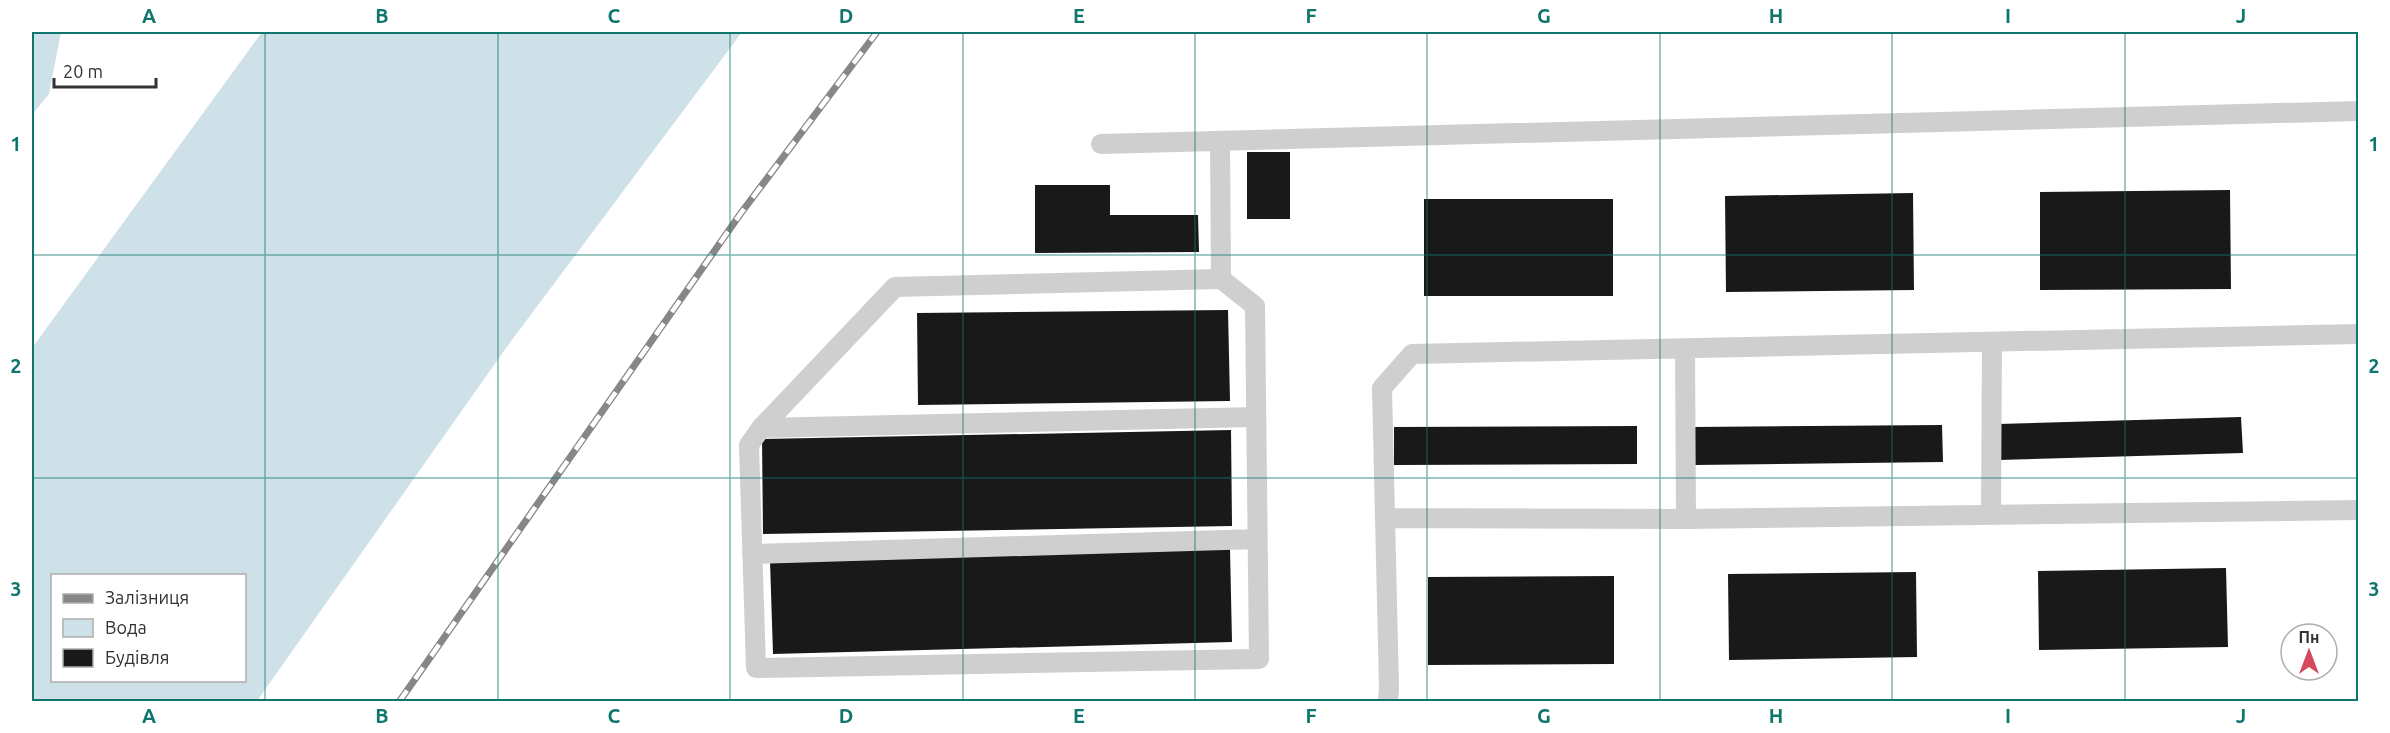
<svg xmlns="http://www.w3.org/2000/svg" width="2390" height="733" font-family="Ubuntu,sans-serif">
<rect width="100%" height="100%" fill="#fff"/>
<path fill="#cee0e8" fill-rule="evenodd" d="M 32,32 L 61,32 L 49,94 L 32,115 Z
M 262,32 L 742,32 L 506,348 L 257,701 L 32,701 L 32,348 ZM 52,576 L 244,576 L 244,680 L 52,680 Z"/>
<path fill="#191919" d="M 1247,152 L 1290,152 L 1290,219 L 1247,219 Z
M 1035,185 L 1110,185 L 1110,215 L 1198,215 L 1199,252 L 1035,253 Z
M 2230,190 L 2231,289 L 2040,290 L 2040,192 Z
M 1913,193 L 1914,290 L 1726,292 L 1725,196 Z
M 1424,199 L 1613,199 L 1613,296 L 1424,296 Z
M 1228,310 L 1230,401 L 918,405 L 917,313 Z
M 2241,417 L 2243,453 L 1999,460 L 1998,424 Z
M 1942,425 L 1943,462 L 1694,465 L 1693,427 Z
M 1637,426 L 1637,464 L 1394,465 L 1394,427 Z
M 1231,430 L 1232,526 L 763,534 L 762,439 Z
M 1230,549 L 1232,642 L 773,654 L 770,561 Z
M 2226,568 L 2228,647 L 2039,650 L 2038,571 Z
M 1916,572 L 1917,657 L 1729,660 L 1728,574 Z
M 1614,576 L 1614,664 L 1428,665 L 1428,577 Z"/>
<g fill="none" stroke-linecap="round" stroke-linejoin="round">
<path stroke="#cfcfcf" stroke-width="20" d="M 1220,141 L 1221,279 L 895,287 L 761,428 L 749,445 L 756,668 L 1259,659 L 1255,306 L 1221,279
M 1101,144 L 2358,111
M 1685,349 L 1686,519
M 761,428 L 1256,417
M 1991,515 L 1992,342
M 1385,518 L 1686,519 L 2358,510
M 752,554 L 1258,539
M 1388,702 L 1389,688 L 1382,388 L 1412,354 L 2358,334"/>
<defs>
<path id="rail" d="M 399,702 L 741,213 L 877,32"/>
</defs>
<use href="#rail" stroke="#878787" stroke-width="7"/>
<use href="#rail" stroke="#fff" stroke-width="4.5" stroke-dasharray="14" stroke-linecap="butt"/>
</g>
<path fill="none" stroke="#0f766e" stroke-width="1.5" stroke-opacity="0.55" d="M 265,32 L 265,702M 498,32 L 498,702M 730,32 L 730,702M 963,32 L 963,702M 1195,32 L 1195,702M 1427,32 L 1427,702M 1660,32 L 1660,702M 1892,32 L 1892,702M 2125,32 L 2125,702M 32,255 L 2358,255M 32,478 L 2358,478"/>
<rect width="2390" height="733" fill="none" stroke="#ffffff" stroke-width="66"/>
<rect x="51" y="574" width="195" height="108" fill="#ffffff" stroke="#adadad" stroke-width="1.5"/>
<rect x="63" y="594" width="30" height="9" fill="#878787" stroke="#adadad" stroke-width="1.5"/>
<text x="105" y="604" font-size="18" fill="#323232">Залізниця</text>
<rect x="63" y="619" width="30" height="18" fill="#cee0e8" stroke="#adadad" stroke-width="1.5"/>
<text x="105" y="634" font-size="18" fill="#323232">Вода</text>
<rect x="63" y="649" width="30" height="18" fill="#191919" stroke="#adadad" stroke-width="1.5"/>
<text x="105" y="664" font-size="18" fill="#323232">Будівля</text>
<g transform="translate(2309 652)"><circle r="28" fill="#ffffff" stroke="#adadad" stroke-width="1.5"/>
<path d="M0-4.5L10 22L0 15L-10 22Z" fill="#d4495c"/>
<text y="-9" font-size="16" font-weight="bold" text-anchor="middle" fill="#323232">Пн</text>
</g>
<path d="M54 78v9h102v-9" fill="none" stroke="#323232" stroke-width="3"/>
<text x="63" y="78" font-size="18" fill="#323232" stroke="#ffffff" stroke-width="4.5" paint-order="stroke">20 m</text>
<rect x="33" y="33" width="2324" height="667" fill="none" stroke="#0f766e" stroke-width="2"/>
<g font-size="20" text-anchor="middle" font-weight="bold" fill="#0f766e">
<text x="149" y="23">A</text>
<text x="382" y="23">B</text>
<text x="614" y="23">C</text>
<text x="846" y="23">D</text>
<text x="1079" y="23">E</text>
<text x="1311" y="23">F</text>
<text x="1544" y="23">G</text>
<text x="1776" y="23">H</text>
<text x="2008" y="23">I</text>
<text x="2241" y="23">J</text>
<text x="16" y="151">1</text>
<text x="2374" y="151">1</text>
<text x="16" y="373">2</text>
<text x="2374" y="373">2</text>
<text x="16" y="596">3</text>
<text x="2374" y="596">3</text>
<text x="149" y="723">A</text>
<text x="382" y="723">B</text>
<text x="614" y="723">C</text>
<text x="846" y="723">D</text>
<text x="1079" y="723">E</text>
<text x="1311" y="723">F</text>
<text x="1544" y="723">G</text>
<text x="1776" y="723">H</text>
<text x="2008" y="723">I</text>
<text x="2241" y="723">J</text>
</g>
</svg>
